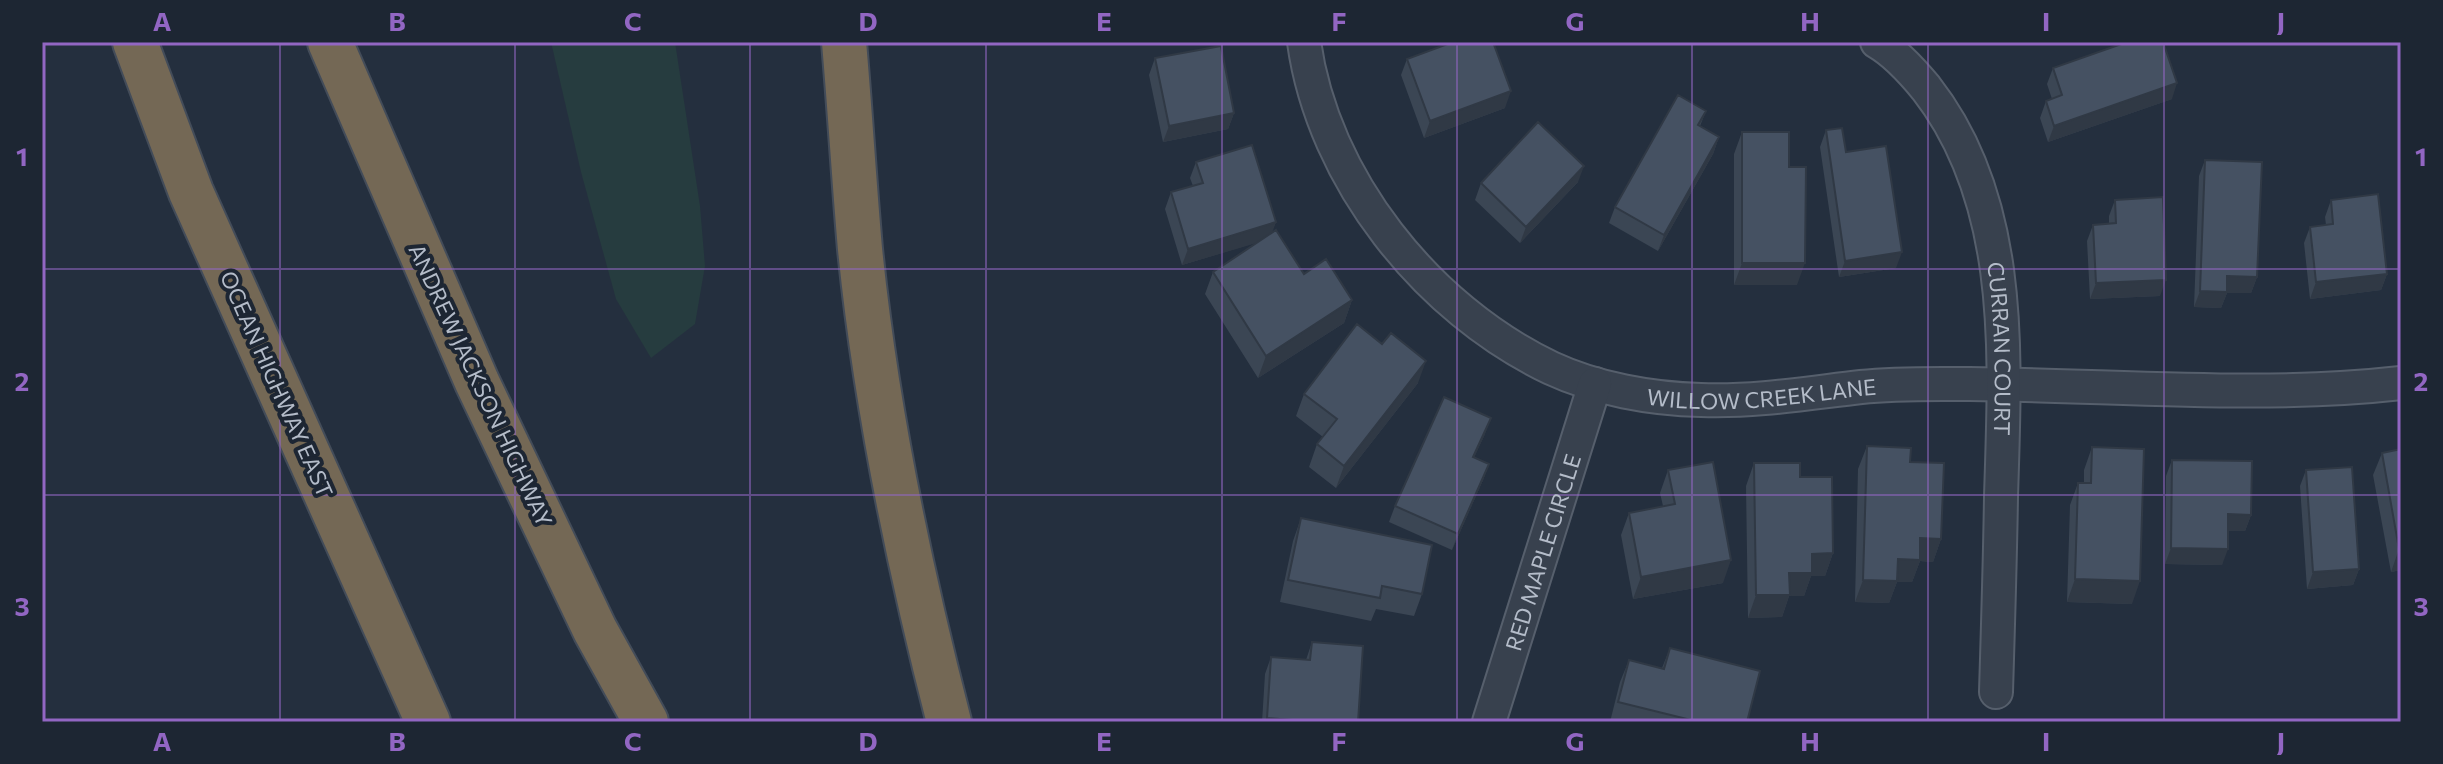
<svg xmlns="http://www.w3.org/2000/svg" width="2443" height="764" font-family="Commissioner,sans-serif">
<rect width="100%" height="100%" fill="#242f3e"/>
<path fill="#263c3f" d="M 551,42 L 675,42 L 700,206 L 705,266 L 695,324 L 651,358 L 616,299 L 581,172 Z"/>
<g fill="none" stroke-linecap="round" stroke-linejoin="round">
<defs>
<g id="minor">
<path id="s1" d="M 1304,42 C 1323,179 1427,309 1551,368 C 1596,389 1652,399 1701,400 C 1755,402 1808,393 1861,387 C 1897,383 1934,384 1970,384 C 2113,385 2259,399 2401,383"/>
<path id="s2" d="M 1877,42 C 1896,53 1912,71 1926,88 C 2016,203 2005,359 2001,497 C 2000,562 1998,627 1996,692"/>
<path id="s3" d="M 1489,722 L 1595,384"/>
</g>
<path id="motorway" d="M 135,42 L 191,192 L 428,722
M 330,42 L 477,382 L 595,630 L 646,722
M 844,42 C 850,111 854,180 860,249 C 876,408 909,567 949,722"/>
</defs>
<use href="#minor" stroke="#565f6c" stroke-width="36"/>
<use href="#motorway" stroke="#434c59" stroke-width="48"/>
<use href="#minor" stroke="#38414e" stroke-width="32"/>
<use href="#motorway" stroke="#746855" stroke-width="44"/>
</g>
<path fill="#3b4654" d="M 1155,58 L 1234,113 L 1228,129 L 1163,142 L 1149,75 Z
M 1407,59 L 1505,108 L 1424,138 L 1401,75 Z
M 2053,68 L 2172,99 L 2048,142 L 2040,118 L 2046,101 L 2052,99 L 2047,84 Z
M 1706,111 L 1700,126 L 1719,137 L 1713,154 L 1658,251 L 1609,223 L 1615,207 Z
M 1826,130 L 1846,152 L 1896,268 L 1839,277 L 1820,147 Z
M 1742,132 L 1789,167 L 1797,285 L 1734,285 L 1734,154 Z
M 2205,160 L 2257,277 L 2251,293 L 2227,293 L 2221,308 L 2194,307 L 2199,176 Z
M 1196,162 L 1276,222 L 1271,233 L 1304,274 L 1352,300 L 1344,323 L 1258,378 L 1205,294 L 1213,272 L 1258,242 L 1182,265 L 1165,209 L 1171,192 L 1193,186 L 1190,178 Z
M 1578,182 L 1520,243 L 1475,200 L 1481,183 Z
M 2115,200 L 2160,296 L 2090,299 L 2087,241 L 2093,225 L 2109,224 L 2109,216 Z
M 2331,200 L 2387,274 L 2381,290 L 2310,299 L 2304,243 L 2310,227 L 2326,225 L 2325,217 Z
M 1382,344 L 1418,383 L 1336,488 L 1309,467 L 1317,444 L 1323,437 L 1296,416 L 1304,394 Z
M 1485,434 L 1474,457 L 1489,464 L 1483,480 L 1452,550 L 1389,522 L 1395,506 Z
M 1867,446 L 1910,462 L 1941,539 L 1933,562 L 1920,561 L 1912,582 L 1897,582 L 1889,603 L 1855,602 L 1858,469 Z
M 2092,447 L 2132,604 L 2067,602 L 2070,505 L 2078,483 L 2084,483 L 2084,470 Z
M 2401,449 L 2401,570 L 2391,572 L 2373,475 L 2382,453 Z
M 2172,460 L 2251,515 L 2245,531 L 2228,531 L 2222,565 L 2165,564 L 2166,476 Z
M 1754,463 L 1800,477 L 1833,553 L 1825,576 L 1811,576 L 1804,596 L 1789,596 L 1782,617 L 1748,618 L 1746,486 Z
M 1668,470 L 1723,583 L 1633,599 L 1621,535 L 1629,513 L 1663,506 L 1660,493 Z
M 2306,470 L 2359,569 L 2353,585 L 2307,589 L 2300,486 Z
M 1301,518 L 1422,594 L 1414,616 L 1376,609 L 1371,621 L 1280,602 L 1293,541 Z
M 1312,642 L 1358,722 L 1262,722 L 1265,674 L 1271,657 L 1306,660 Z
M 1670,648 L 1747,722 L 1610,722 L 1620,682 L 1629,660 L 1662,668 Z"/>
<path fill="#303945" d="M 2177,83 L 2172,99 L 2048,142 L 2054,126 Z
M 1511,91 L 1505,108 L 1424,138 L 1430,121 Z
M 1234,113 L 1228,129 L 1163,142 L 1169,126 Z
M 1719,137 L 1713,154 L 1658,251 L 1664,235 Z
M 1584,166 L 1578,182 L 1520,243 L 1526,227 Z
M 1276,222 L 1270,239 L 1182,265 L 1188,249 Z
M 1902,252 L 1896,268 L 1839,277 L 1845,261 Z
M 1742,263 L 1805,263 L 1797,285 L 1734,285 Z
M 2387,274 L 2381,290 L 2310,299 L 2316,282 Z
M 2227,276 L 2257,277 L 2251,293 L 2227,293 L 2221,308 L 2194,307 L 2200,291 Z
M 2166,280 L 2160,296 L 2090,299 L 2096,283 Z
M 1352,300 L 1344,323 L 1258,378 L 1266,356 Z
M 1426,361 L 1418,383 L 1336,488 L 1344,466 Z
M 1491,418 L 1485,434 L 1467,473 L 1473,457 Z
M 1489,464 L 1483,480 L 1452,550 L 1458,534 Z
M 2228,514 L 2251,515 L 2245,531 L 2222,531 Z
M 1920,538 L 1941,539 L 1933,562 L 1920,561 L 1912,582 L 1897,582 L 1889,603 L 1855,602 L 1863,580 L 1898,559 Z
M 2171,548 L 2228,549 L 2222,565 L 2165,564 Z
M 2399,549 L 2401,549 L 2401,570 L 2391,572 Z
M 1833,553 L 1825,576 L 1811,576 L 1804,596 L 1789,596 L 1782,617 L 1748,618 L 1756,595 L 1789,573 L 1812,554 Z
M 1731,560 L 1723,583 L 1633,599 L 1641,577 Z
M 2359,569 L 2353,585 L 2307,589 L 2313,572 Z
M 2075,579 L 2140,581 L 2132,604 L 2067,602 Z
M 1267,718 L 1319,722 L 1265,722 Z"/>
<path fill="#455162" stroke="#303945" stroke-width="2" d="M 1453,42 L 1493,42 L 1511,91 L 1430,121 L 1407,59 Z
M 2127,42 L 2163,42 L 2177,83 L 2054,126 L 2046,101 L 2062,95 L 2053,68 Z
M 1221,46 L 1234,113 L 1169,126 L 1155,58 Z
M 1678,95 L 1706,111 L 1698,125 L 1719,137 L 1664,235 L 1615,207 Z
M 1538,122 L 1584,166 L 1526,227 L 1481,183 Z
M 1842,128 L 1846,152 L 1886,146 L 1902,252 L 1845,261 L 1826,130 Z
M 1742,132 L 1789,132 L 1789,167 L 1806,167 L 1805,263 L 1742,263 Z
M 1252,145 L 1276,222 L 1188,249 L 1171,192 L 1203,183 L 1196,162 Z
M 2205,160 L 2262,162 L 2257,277 L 2227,276 L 2227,292 L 2200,291 Z
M 2378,194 L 2387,274 L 2316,282 L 2310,227 L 2333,224 L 2331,200 Z
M 2163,197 L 2166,280 L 2096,283 L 2093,225 L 2116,223 L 2115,200 Z
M 1276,230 L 1304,274 L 1326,259 L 1352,300 L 1266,356 L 1213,272 Z
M 1357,324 L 1382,344 L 1391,333 L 1426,361 L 1344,466 L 1317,444 L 1337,419 L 1304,394 Z
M 1444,397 L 1491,418 L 1473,457 L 1489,464 L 1458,534 L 1395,506 Z
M 1867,446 L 1911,448 L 1910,462 L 1944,463 L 1941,539 L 1920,538 L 1920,560 L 1898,559 L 1897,581 L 1863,580 Z
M 2092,447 L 2144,449 L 2140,581 L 2075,579 L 2078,483 L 2091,483 Z
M 2401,449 L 2401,549 L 2399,549 L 2382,453 Z
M 2172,460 L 2252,461 L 2251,515 L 2228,514 L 2228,549 L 2171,548 Z
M 1713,462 L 1731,560 L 1641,577 L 1629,513 L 1675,504 L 1668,470 Z
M 1754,463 L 1800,463 L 1800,477 L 1832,477 L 1833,553 L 1812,554 L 1812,573 L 1789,573 L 1790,595 L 1756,595 Z
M 2352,467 L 2359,569 L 2313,572 L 2306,470 Z
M 1301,518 L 1432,545 L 1422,594 L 1382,586 L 1380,598 L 1288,580 Z
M 1312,642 L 1363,646 L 1358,722 L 1319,722 L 1267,718 L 1271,657 L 1310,660 Z
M 1670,648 L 1760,671 L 1747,722 L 1699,722 L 1618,702 L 1629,660 L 1664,669 Z"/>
<path fill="none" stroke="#9266c3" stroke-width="2" stroke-opacity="0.55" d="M 280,42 L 280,722M 515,42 L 515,722M 750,42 L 750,722M 986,42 L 986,722M 1222,42 L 1222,722M 1457,42 L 1457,722M 1692,42 L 1692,722M 1928,42 L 1928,722M 2164,42 L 2164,722M 42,269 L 2401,269M 42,495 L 2401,495"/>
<g text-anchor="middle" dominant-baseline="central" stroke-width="8" stroke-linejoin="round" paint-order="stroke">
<g font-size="22" fill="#b4bcc9" stroke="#1d2633">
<text stroke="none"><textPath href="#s2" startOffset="344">CURRAN COURT</textPath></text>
<text transform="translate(277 384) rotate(66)">OCEAN HIGHWAY EAST</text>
<text transform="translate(481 385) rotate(65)">ANDREW JACKSON HIGHWAY</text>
<text stroke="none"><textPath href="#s1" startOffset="640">WILLOW CREEK LANE</textPath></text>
<text stroke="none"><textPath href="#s3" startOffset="178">RED MAPLE CIRCLE</textPath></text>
</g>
</g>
<rect width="2443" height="764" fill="none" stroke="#1d2633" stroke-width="88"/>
<rect x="44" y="44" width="2355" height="676" fill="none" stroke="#9266c3" stroke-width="3"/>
<g font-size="26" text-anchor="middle" font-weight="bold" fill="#9266c3">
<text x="162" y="31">A</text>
<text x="397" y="31">B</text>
<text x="633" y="31">C</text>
<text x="868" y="31">D</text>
<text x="1104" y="31">E</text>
<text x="1339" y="31">F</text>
<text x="1575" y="31">G</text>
<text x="1810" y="31">H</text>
<text x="2046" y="31">I</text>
<text x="2281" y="31">J</text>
<text x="22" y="166">1</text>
<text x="2421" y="166">1</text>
<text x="22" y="391">2</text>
<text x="2421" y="391">2</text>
<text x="22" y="616">3</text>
<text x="2421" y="616">3</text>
<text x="162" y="751">A</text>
<text x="397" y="751">B</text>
<text x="633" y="751">C</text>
<text x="868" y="751">D</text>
<text x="1104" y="751">E</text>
<text x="1339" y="751">F</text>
<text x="1575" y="751">G</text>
<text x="1810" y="751">H</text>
<text x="2046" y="751">I</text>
<text x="2281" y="751">J</text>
</g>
</svg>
